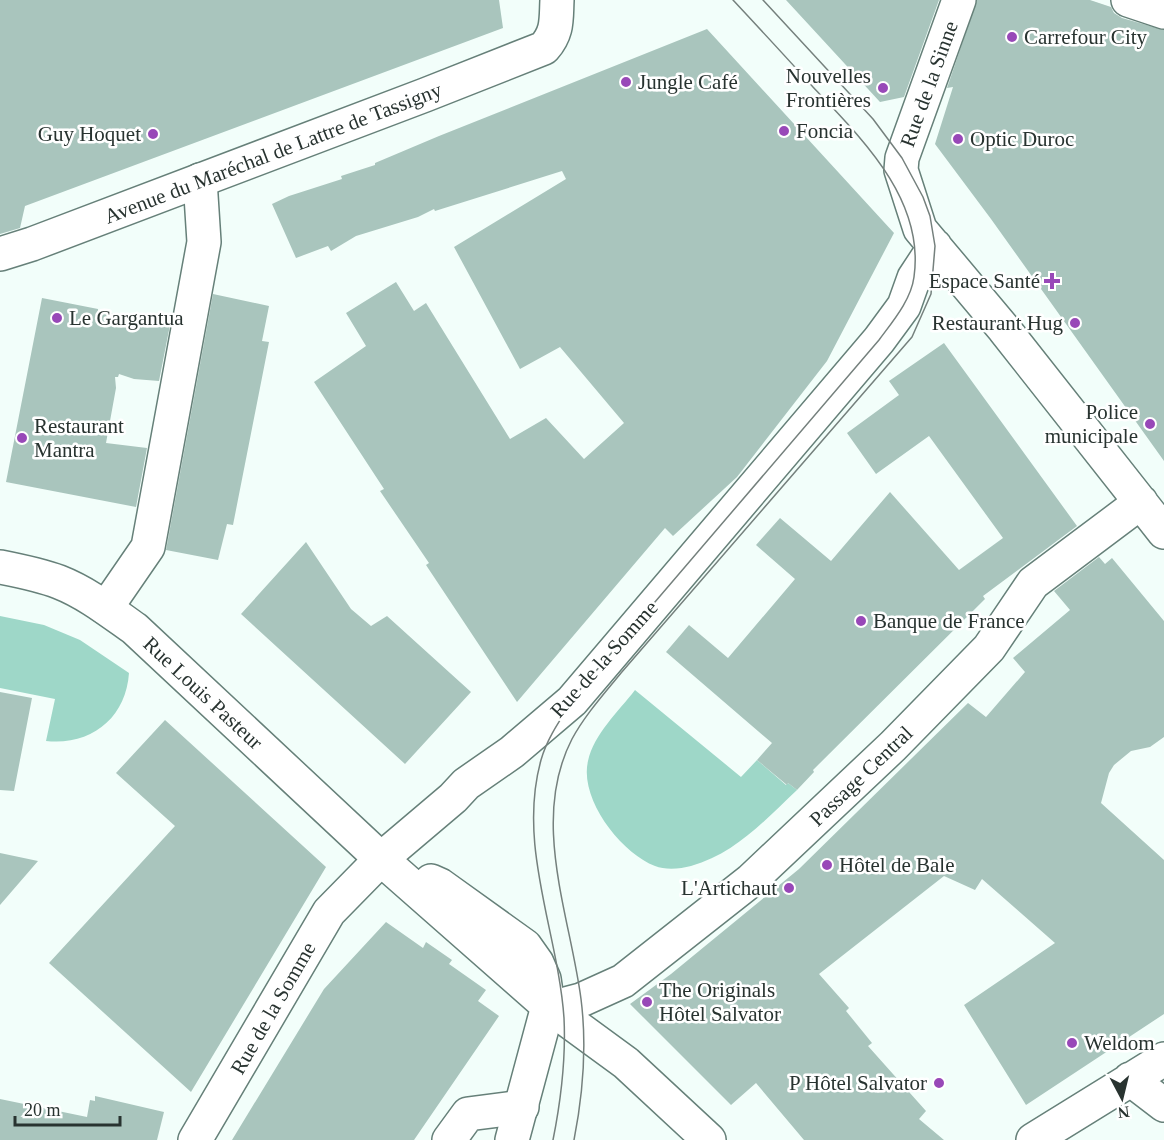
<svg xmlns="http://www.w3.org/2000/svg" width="1164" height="1140" font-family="Georgia,serif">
<rect width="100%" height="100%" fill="#f2fefa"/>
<path fill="#9ed7c8" d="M 0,616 L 44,625 L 80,640 L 129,673 C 126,718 91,746 46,741 L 55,699 L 0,688 Z
M 635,690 L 741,777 L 757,760 L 786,785 L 788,783 L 797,790 C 765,820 735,854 691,866 C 680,869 665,870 655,866 C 621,853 579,799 588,761 C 594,734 618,712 635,690 Z"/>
<path fill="#a9c5bd" d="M 0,0 L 499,0 L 503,28 L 25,206 L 20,228 L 0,234 Z
M 786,0 L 939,0 L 904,97 L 880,102 Z
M 977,0 L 1090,0 L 1111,7 L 1114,13 L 1122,18 L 1164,30 L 1164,461 L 991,219 L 935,144 L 953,87 L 947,88 Z
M 707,29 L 894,233 L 827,361 L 737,477 L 673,536 L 665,528 L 517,702 L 426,565 L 429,563 L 380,491 L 384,489 L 314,382 L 366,346 L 346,313 L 396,282 L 414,311 L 426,303 L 510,439 L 546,418 L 584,459 L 624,423 L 560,347 L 520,369 L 454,247 L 566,179 L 562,171 L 435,211 L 434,209 L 418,217 L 356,236 L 331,251 L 328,246 L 296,258 L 272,204 L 289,196 L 342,179 L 341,176 L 375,165 L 375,163 L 439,136 Z
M 213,294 L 269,306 L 262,341 L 269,342 L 233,525 L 227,524 L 218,560 L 166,550 Z
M 42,298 L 98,309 L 98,311 L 125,315 L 125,318 L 153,320 L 152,322 L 170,325 L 159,381 L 134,379 L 119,374 L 118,377 L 115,377 L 116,388 L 106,443 L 147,448 L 136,507 L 6,482 Z
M 944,343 L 1077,526 L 983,596 L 985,599 L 813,770 L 814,772 L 797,790 L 788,783 L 787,785 L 757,760 L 772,743 L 666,652 L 689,625 L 728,658 L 795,579 L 756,545 L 780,518 L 831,561 L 890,492 L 959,570 L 1003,538 L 929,436 L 876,474 L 847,433 L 899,395 L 889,381 Z
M 306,542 L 351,609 L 371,626 L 387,616 L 471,692 L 405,764 L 241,614 Z
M 1099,557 L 1105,564 L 1112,558 L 1164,621 L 1164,737 L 1150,747 L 1131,751 L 1114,765 L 1109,773 L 1101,803 L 1164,860 L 1164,1014 L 1026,1105 L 964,1005 L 1055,943 L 982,879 L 975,890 L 944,876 L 819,974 L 849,1008 L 846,1011 L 872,1043 L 868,1046 L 926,1111 L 919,1119 L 944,1140 L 804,1140 L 756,1083 L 731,1105 L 630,1004 L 671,974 L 799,869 L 968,703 L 986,717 L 1025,672 L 1013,658 L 1070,610 L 1054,591 Z
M 0,692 L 32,698 L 14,791 L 0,790 Z
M 165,720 L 326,867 L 191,1092 L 49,963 L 175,826 L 116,773 Z
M 0,853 L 38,861 L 0,905 Z
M 386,922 L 423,948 L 426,942 L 452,960 L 449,964 L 486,990 L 478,1001 L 499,1016 L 414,1140 L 232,1140 L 324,989 Z
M 95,1096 L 164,1112 L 157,1140 L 0,1140 L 0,1099 L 87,1117 L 90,1100 L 95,1101 Z"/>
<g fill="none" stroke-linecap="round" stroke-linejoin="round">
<defs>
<path id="street" d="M 959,0 L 902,158 L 901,170 L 920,229 L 1004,329 L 1164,532
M 1128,0 L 1164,12
M 106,608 L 148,547 L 204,242 L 200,180
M 548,1006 L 562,1005 L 581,1000 L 623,981 L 750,881 L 893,746 L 989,648 L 1033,583 L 1141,502
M 548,1006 L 626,1063 L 709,1140
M 1130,1079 L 1164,1105
M 195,1140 L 329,912 L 381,859 L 453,798 L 466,784 L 512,752 L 572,701 L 879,340 L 904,306 L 914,278 L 935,246
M 449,1140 L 468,1114 L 522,1107
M 1033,1140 L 1164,1059"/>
<path id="secondary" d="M 0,254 L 32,244 L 425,95 L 544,48 C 558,32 556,20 557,0"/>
<path id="primary" d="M 0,567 C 20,571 40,575 59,582 C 87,593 111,612 135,629 L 381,859 L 548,1006
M 431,881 L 440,885 L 525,946 L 537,963 L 544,979 L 548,1006 L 512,1140"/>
</defs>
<use href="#street" stroke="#668079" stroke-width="36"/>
<use href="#secondary" stroke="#668079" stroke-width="36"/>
<use href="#primary" stroke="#668079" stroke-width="36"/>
<use href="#street" stroke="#fff" stroke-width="33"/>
<use href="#secondary" stroke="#fff" stroke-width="33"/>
<use href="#primary" stroke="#fff" stroke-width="33"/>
<path stroke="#75807d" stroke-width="1.5" d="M 553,1140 C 561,1100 566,1059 564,1018 C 558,932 517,846 541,760 C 548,735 564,715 578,692 L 879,340 C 893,321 911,300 914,277 C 925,199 861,138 813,87 C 787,58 760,29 733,0
M 574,1140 C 583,1094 587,1046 581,999 C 570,915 530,820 572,739 C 585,715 604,694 621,673 L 912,337 L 931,294 L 935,246 L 930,216 L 923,197 L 902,158 L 873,119 L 763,0"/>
</g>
<g fill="#9848b8" stroke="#fff" stroke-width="2">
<circle cx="1012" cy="37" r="6"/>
<circle cx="626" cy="82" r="6"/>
<circle cx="883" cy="88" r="6"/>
<circle cx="784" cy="131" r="6"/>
<circle cx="153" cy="134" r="6"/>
<circle cx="958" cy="139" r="6"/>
<path d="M1049 272h6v6h6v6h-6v6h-6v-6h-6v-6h6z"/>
<circle cx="57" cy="318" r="6"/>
<circle cx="1075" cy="323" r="6"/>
<circle cx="1150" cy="424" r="6"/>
<circle cx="22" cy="438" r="6"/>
<circle cx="861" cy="621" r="6"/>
<circle cx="827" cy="865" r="6"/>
<circle cx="789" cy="888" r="6"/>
<circle cx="647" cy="1002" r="6"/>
<circle cx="1072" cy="1043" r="6"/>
<circle cx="939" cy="1083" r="6"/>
</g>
<g text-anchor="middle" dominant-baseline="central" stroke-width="5" stroke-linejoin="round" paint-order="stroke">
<g font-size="21" fill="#283330" stroke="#fff" text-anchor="start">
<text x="1024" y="37">Carrefour City</text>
<text x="871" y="76" text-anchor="end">Nouvelles<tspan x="871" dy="24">Frontières</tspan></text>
<text x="638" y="82">Jungle Café</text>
<text x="796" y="131">Foncia</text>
<text x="141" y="134" text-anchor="end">Guy Hoquet</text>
<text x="970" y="139">Optic Duroc</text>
<text x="1040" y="281" text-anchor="end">Espace Santé</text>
<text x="69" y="318">Le Gargantua</text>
<text x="1063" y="323" text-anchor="end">Restaurant Hug</text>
<text x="1138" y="412" text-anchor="end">Police<tspan x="1138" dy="24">municipale</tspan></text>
<text x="34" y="426">Restaurant<tspan x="34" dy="24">Mantra</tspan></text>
<text x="873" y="621">Banque de France</text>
<text x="839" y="865">Hôtel de Bale</text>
<text x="777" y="888" text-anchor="end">L'Artichaut</text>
<text x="659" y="990">The Originals<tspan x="659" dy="24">Hôtel Salvator</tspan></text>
<text x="1084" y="1043">Weldom</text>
<text x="927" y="1083" text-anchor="end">P Hôtel Salvator</text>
</g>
<g font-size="21" fill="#283330" stroke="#fff">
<text transform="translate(929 84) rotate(-70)">Rue de la Sinne</text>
<text transform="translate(273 153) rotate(-21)">Avenue du Maréchal de Lattre de Tassigny</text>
<text transform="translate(604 659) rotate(-48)">Rue de la Somme</text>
<text transform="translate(203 693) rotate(43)">Rue Louis Pasteur</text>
<text transform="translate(861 776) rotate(-44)">Passage Central</text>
<text transform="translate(273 1008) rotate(-60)">Rue de la Somme</text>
</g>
</g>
<g transform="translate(1122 1098) rotate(173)" stroke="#ffffff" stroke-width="4.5" paint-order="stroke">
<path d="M0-4.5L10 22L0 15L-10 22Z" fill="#283330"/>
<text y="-9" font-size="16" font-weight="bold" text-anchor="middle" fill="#283330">N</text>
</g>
<path d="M15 1116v9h105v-9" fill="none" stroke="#283330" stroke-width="3"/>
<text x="24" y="1116" font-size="18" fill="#283330" stroke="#ffffff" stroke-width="4.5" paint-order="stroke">20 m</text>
</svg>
